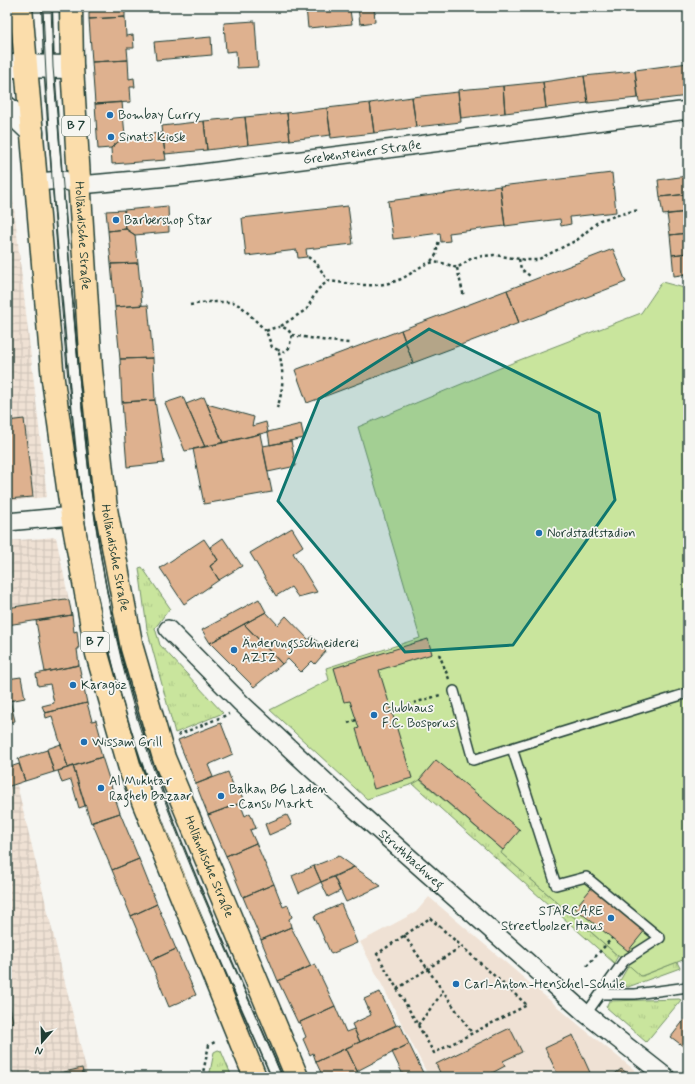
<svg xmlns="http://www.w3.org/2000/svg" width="695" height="1084" font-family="Mynerve,sans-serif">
<defs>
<pattern id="industrial-grid" width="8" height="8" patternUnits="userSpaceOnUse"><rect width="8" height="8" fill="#efe1d4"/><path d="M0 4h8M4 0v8" fill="none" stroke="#ccc2b7"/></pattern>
<pattern id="grass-tufts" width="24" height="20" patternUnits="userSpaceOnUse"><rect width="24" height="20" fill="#c9e59d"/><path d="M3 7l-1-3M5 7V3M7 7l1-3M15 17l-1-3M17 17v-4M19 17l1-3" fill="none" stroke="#acc588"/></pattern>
</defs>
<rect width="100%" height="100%" fill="#f6f6f2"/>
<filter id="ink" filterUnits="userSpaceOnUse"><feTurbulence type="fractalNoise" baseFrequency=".025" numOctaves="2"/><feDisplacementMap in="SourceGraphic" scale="8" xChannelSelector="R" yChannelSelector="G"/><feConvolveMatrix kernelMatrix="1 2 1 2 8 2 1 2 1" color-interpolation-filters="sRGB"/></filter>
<g filter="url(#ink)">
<path fill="#efe1d4" d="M 429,897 L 580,1026 L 643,1077 L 429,1077 L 360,942 L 416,912 Z"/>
<path fill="url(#industrial-grid)" d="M 7,164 L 9,164 L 47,497 L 7,501 Z
M 56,537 L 72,615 L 7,625 L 7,541 Z
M 17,785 L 88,1077 L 7,1077 L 7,788 Z"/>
<path fill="url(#grass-tufts)" stroke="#749168" d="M 142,567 L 170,608 L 155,628 L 160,645 L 223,713 L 175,733 L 147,629 L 139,568 Z
M 417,777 L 503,850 L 501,853 L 618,956 L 614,963 L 413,784 L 412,778 Z
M 677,962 L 680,968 L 628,987 L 618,984 L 629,965 L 642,976 Z
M 679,999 L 681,1000 L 646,1042 L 606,1007 L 609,1001 Z
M 218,1050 L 221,1051 L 232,1077 L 209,1077 L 214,1052 Z"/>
<path fill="#c9e59d" stroke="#749168" d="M 662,282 L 688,289 L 688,958 L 641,976 L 501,853 L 503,850 L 420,780 L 413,784 L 367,799 L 270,710 L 329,680 L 326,668 L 420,638 L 358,427 L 517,361 L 641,313 Z"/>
<path fill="#deb18f" stroke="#1f3d34" d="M 89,7 L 125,7 L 125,17 L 89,19 Z
M 306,7 L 336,7 L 337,11 L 350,10 L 352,24 L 308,28 Z
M 358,7 L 374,7 L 375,22 L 360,24 Z
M 125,17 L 126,36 L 133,35 L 134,48 L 127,48 L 128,60 L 92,62 L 89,19 Z
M 255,21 L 258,67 L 237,68 L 236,51 L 226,52 L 224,23 Z
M 211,37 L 212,55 L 156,60 L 154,42 Z
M 128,60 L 129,79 L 134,78 L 135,87 L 130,87 L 131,102 L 95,104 L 92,62 Z
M 688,63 L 688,96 L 639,102 L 635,70 Z
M 635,71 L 638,98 L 588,103 L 584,76 Z
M 584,76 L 588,103 L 546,108 L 543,82 Z
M 543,82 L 546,108 L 505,113 L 503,86 Z
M 503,86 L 505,113 L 461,118 L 458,90 Z
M 458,92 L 461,122 L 416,127 L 412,97 Z
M 412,97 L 416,127 L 374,133 L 370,103 Z
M 122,102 L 125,136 L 111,148 L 98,149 L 95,104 Z
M 370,103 L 374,133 L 331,138 L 327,108 Z
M 327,108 L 331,135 L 290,140 L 287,113 Z
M 287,113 L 290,140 L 248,145 L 245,117 Z
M 245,117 L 248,145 L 207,150 L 204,121 Z
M 204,121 L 207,150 L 165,154 L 162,126 Z
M 162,133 L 166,160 L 112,164 L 111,148 L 125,136 Z
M 612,173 L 616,212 L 570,217 L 571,224 L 561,226 L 560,219 L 505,226 L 500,186 Z
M 687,176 L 688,194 L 660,197 L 658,180 Z
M 500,186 L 505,226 L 449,233 L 450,241 L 441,242 L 440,233 L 393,239 L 388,201 Z
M 688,194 L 688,212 L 663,215 L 660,197 Z
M 168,206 L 169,232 L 135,235 L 126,229 L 124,210 Z
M 348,206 L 353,244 L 306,249 L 307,257 L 298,258 L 297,250 L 246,256 L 242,218 Z
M 124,210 L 126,229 L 108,231 L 106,211 Z
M 688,212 L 688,233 L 670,235 L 667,214 Z
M 126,229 L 135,235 L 138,263 L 111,264 L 108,231 Z
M 688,233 L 688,253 L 672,255 L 670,235 Z
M 613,249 L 626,282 L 519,323 L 507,290 Z
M 688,253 L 688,274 L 674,276 L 672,255 Z
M 138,263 L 142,305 L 115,307 L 111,264 Z
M 507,290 L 519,323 L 413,363 L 401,330 Z
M 148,305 L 153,358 L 120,359 L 115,307 Z
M 401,330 L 413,363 L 307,403 L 295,370 Z
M 153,358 L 155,400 L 122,402 L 120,359 Z
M 183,397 L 205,447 L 185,451 L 165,403 Z
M 204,397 L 223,443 L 205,447 L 186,404 Z
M 155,400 L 164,463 L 127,467 L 122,402 Z
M 207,404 L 254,417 L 252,426 L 266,422 L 268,432 L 223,443 Z
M 24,419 L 33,497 L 7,499 L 7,421 Z
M 301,424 L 304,438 L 270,445 L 268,432 Z
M 260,434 L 272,492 L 204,504 L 193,449 Z
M 291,441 L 296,466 L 268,472 L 263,446 Z
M 292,528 L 303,546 L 293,553 L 317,592 L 298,597 L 291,587 L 276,596 L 250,553 Z
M 223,538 L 242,566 L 219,580 L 210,566 L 218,560 L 210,547 Z
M 204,539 L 218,560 L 210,566 L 219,580 L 184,604 L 160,568 Z
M 65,599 L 69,601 L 72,615 L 7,625 L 7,608 Z
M 259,599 L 266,612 L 210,643 L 202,630 Z
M 266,612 L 278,625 L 286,616 L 309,640 L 312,636 L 326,651 L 315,664 L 312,661 L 301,672 L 288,659 L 282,664 L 244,624 Z
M 72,615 L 74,632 L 77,631 L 79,649 L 77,649 L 79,665 L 45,672 L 36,621 Z
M 244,624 L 282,664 L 254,687 L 210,643 Z
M 428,639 L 432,654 L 379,670 L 412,778 L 374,789 L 356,729 L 359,728 L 350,701 L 344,702 L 334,668 Z
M 79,665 L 87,703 L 45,713 L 42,706 L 54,703 L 50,684 L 38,686 L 36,674 Z
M 21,677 L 25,698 L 10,701 L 7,679 Z
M 7,687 L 15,721 L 7,723 Z
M 87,703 L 92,721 L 96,720 L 101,738 L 97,739 L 102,757 L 68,768 L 52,716 L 46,718 L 45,713 Z
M 221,723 L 233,754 L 208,765 L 213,777 L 196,784 L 178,740 Z
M 61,744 L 68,768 L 54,772 L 47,749 Z
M 47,750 L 54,772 L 25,781 L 18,759 Z
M 102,757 L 120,813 L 91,823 L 73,766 Z
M 436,760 L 520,830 L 503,850 L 420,779 Z
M 19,764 L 25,781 L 7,787 L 7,768 Z
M 73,766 L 85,806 L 79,808 L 71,780 L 62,783 L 58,771 Z
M 228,772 L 235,790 L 239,788 L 244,802 L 208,815 L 196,784 Z
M 240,803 L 245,816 L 250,813 L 256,828 L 250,830 L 256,843 L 226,856 L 208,815 Z
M 120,813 L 139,859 L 112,870 L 92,822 Z
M 287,815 L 292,825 L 269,835 L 265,824 Z
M 256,843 L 274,884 L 243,897 L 226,856 Z
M 339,856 L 354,867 L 321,882 L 314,866 Z
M 139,859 L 157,904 L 131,916 L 112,870 Z
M 314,866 L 321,882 L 299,893 L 292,876 Z
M 354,867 L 381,886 L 346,902 L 334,877 Z
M 334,877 L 340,891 L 328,897 L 321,882 Z
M 274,884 L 283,907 L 288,905 L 292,917 L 289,919 L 291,927 L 261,940 L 243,897 Z
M 594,885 L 646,929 L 628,951 L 575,908 Z
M 157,904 L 176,949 L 150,961 L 131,916 Z
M 341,904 L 357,943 L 331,954 L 314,916 Z
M 291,927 L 311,966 L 278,981 L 261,940 Z
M 176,949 L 196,995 L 169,1007 L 150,961 Z
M 315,964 L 335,1006 L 298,1023 L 278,981 Z
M 380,992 L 396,1025 L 360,1042 L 352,1024 L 371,1015 L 364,999 Z
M 7,993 L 13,1022 L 7,1023 Z
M 335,1006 L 346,1032 L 354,1029 L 360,1042 L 316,1062 L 313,1053 L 310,1055 L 303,1039 L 306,1037 L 300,1022 Z
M 688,1015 L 688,1050 L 671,1037 Z
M 400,1024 L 409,1044 L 357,1071 L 346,1048 Z
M 510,1028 L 522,1052 L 503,1061 L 505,1066 L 492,1073 L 494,1077 L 442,1077 L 436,1064 Z
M 573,1035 L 592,1077 L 559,1077 L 545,1048 Z
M 409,1044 L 425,1077 L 404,1077 L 392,1052 Z
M 346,1048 L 360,1077 L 323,1077 L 316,1062 Z
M 82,1068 L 84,1077 L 42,1077 Z
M 621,1069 L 634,1077 L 611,1077 Z"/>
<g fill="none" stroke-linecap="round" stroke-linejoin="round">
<defs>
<path id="lane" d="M 47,7 L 49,67 C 55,154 62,241 70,328 C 79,439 89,548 116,656 C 151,802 218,939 277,1077
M 454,691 L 473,760 L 688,693
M 512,748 L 556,885 L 586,877 L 660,938 L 624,961 L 586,1014
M 601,994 L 635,994 L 688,987"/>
<g id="street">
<path id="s1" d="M 36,182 L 63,180 L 80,185 L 179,176 L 688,110"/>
<path d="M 7,522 L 72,516"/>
<path id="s2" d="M 168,629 L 241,703 L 357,811 L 586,1014 L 666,1077"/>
</g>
<path id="secondary" d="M 7,66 L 72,67
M 7,108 L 32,132"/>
<g id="primary">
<path d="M 21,7 L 53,380 L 72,516 L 97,654 L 131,772 L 255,1077"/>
<path id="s3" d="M 71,7 L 72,67 L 91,369 L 106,509 L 132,648 L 164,758 L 297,1077"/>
</g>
</defs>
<use href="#lane" stroke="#1f3d34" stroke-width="12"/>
<use href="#street" stroke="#1f3d34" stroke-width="20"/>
<use href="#secondary" stroke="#1f3d34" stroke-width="25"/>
<use href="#primary" stroke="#1f3d34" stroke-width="25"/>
<path stroke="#1f3d34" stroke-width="2.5" stroke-dasharray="3 3" stroke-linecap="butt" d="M 308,257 L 317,264 L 328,281
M 519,259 L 521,269 L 530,276
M 431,261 L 436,255 L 439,239
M 457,268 L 464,297
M 190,305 L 208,302 L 233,302 L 242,307 L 266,331 L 272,347 L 278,350 C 284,368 284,390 277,408
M 281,326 L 307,309 L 317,290 L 328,281 C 348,283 369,288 389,283 C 422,275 419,252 457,268 L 472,258 L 483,256 L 494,255 L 526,260 L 537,260 L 577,240 L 600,220 L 629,212 L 639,210
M 266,331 C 277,326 285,324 292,335 L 289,348 L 284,352 L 278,350
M 292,335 L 328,341 L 349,343
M 439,654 L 449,679
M 391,710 L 440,695
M 348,723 L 356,720
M 178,735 L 229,714
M 430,918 L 527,1005 L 434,1053 L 377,954 Z
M 404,935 L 472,1033
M 587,966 L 612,938
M 397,989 L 462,946
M 418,1025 L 443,992
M 202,1077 L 209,1045 L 217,1041"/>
<use href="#lane" stroke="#f6f6f2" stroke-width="9"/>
<use href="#street" stroke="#f6f6f2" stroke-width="17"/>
<use href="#secondary" stroke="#f6f6f2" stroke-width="22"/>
<use href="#primary" stroke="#fbddab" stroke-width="22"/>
<path stroke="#1f3d34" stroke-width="1" d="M 43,7 C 47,113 54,217 63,323 C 74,454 89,584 125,711 C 161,836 220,958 271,1077
M 51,7 L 53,67 C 60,150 67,234 74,318 C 85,451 98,583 135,712 C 172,837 231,957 282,1077"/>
</g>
</g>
<path fill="#0f766e" fill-opacity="0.2" stroke="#0f766e" stroke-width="3" stroke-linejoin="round" d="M 429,329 L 599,413 L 615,500 L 513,645 L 405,652 L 278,501 L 319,399 Z"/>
<g fill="#1f6fb2" stroke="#f6f6f2" stroke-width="1.5">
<circle cx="110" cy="115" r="4"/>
<circle cx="111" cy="137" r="4"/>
<circle cx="116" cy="220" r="4"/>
<circle cx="539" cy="533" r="4"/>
<circle cx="234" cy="650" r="4"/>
<circle cx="73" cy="685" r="4"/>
<circle cx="374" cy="715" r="4"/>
<circle cx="84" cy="742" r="4"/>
<circle cx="101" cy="788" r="4"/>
<circle cx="221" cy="796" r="4"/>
<circle cx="611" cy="918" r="4"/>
<circle cx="456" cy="984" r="4"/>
</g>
<g text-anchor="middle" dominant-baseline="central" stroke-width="3.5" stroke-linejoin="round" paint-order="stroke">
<g fill="#f6f6f2" stroke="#60746d" stroke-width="1">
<rect x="62" y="116" width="28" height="20" rx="3"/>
<rect x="81" y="632" width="28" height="20" rx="3"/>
</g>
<g font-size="12" font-weight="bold" fill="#1f3d34">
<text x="76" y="126">B 7</text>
<text x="95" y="642">B 7</text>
</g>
<g font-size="13" fill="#1f3d34" stroke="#f6f6f2" text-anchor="start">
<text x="118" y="115">Bombay Curry</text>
<text x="119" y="137">Sinats Kiosk</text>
<text x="124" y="220">Barbershop Star</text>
<text x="547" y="533">Nordstadtstadion</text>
<text x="242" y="643">Änderungsschneiderei<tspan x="242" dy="15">AZIZ</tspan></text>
<text x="81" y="685">Karagöz</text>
<text x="382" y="708">Clubhaus<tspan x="382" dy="15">F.C. Bosporus</tspan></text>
<text x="92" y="742">Wissam Grill</text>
<text x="109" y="781">Al Mukhtar<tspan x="109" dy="15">Ragheb Bazaar</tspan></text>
<text x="229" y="789">Balkan BG Laden<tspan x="229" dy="15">- Cansu Markt</tspan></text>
<text x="603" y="911" text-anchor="end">STARCARE<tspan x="603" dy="15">Streetbolzer Haus</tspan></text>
<text x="464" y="984">Carl-Anton-Henschel-Schule</text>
</g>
<g font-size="13" fill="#1f3d34" stroke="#f6f6f2">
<text stroke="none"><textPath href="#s1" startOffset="329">Grebensteiner Straße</textPath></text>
<text stroke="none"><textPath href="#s3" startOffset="229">Holländische Straße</textPath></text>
<text stroke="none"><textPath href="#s3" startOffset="553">Holländische Straße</textPath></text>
<text stroke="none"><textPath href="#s2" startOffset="335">Struthbachweg</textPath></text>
<text stroke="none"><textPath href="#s3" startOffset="877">Holländische Straße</textPath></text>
</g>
</g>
<rect width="695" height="1084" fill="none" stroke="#f6f6f2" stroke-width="24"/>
<rect x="12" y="12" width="671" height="1060" fill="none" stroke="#1f3d34" stroke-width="1.5" filter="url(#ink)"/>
<g transform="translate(42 1042) rotate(200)" stroke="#f6f6f2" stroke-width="3" paint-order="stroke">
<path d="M0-3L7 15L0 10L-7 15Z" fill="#1f3d34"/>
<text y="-6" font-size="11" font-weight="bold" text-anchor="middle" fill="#1f3d34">N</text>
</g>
</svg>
